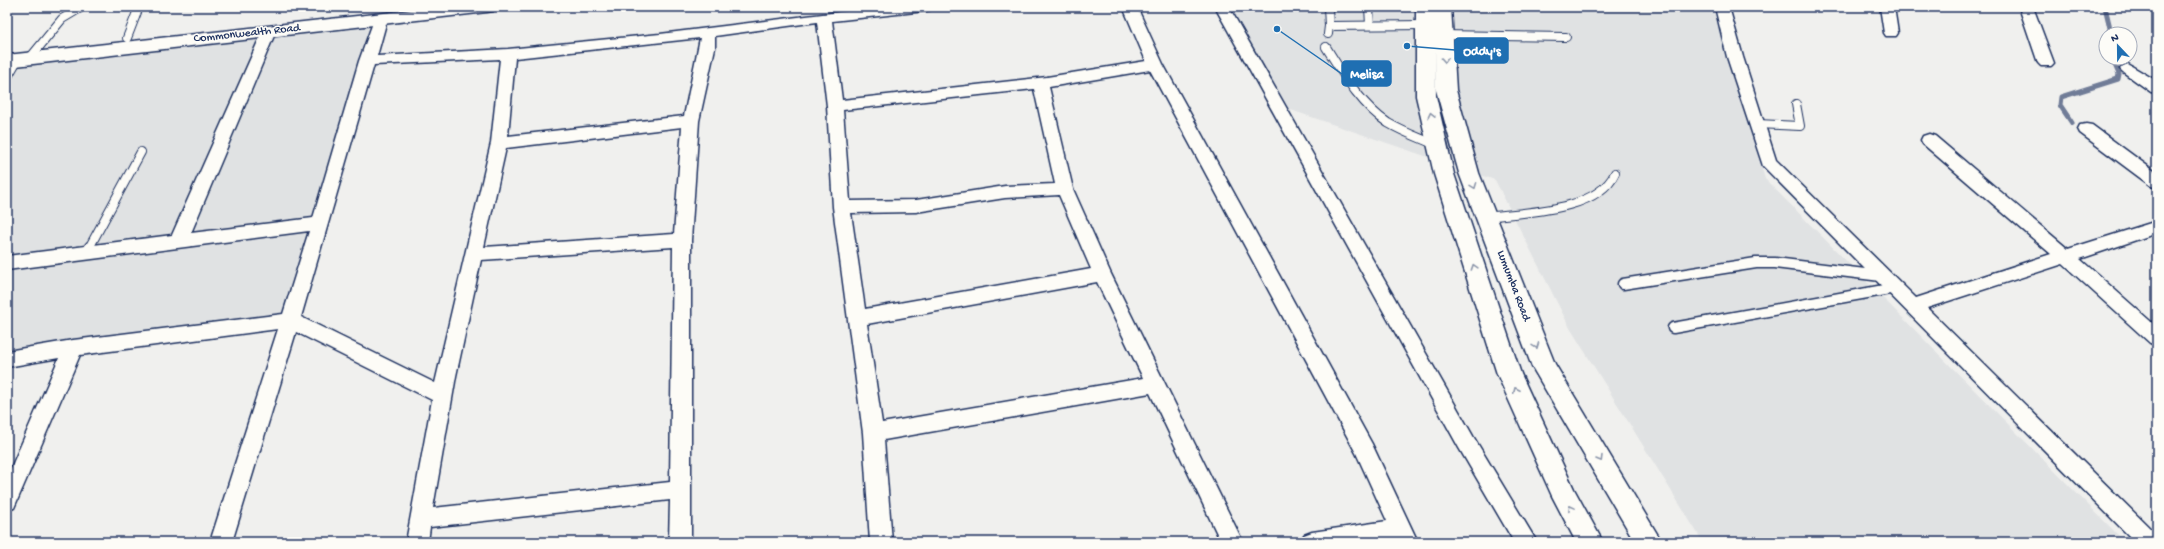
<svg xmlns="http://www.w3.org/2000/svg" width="2164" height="549" font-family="'Gochi Hand',sans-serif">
<rect width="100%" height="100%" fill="#f0f0ee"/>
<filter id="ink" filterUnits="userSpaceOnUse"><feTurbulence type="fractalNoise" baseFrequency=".025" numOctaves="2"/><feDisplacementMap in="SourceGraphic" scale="8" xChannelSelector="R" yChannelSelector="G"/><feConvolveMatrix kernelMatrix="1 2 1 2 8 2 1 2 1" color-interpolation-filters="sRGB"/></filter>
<g filter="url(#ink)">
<path fill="#e0e2e3" d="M 1224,7 L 1713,7 L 1765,179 L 2125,542 L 1703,542 L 1570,328 L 1495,180 L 1288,109 Z
M 384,13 L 290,320 L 7,358 L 7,55 Z"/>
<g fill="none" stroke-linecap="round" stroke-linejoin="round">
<path stroke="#6f7b97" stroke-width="5" d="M 2105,7 L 2110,28 L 2109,34
M 2072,123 L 2060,105 L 2061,97 L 2118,79 L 2119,74 L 2112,58"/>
<defs>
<path id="lane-far1" d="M 1328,7 L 1329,26
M 1369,7 L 1370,25
M 1328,34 L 1329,26 L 1425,25
M 1443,35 L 1566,37
M 127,38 L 139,7
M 1326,47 C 1343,74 1361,105 1388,123 C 1403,132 1420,138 1436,145
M 30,58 L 62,19 L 82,7
M 7,78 L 18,59
M 1757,124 L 1800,126 L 1796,104
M 1486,217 C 1524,212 1597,212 1615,173
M 89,248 L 141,152"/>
<path id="lane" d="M 87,252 L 90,247
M 1623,284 L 1756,263 L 1775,263 L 1881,276
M 1673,328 L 1895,288"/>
<path id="street" d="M 880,7 L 932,7 L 930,10 L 925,11 L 832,21 L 842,100 L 1047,77 L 1146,61 L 1123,7 L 1137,7 L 1163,64 L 1372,444 L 1418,542 L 1396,542 L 1395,539 L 1376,542 L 1301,542 L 1304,535 L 1312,532 L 1387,521 L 1356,453 L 1150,70 L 1049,87 L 1073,189 L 1111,274 L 1243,542 L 1221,542 L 1150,393 L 884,440 L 892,542 L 870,542 L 863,433 L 833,207 L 827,106 L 817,22 L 715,36 L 715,48 L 699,121 L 691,240 L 691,542 L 669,542 L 670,500 L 430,527 L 428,542 L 406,542 L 432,400 L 296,332 L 232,542 L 210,542 L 278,329 L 80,355 L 17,501 L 14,508 L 7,510 L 7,477 L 59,358 L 7,367 L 7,351 L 73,340 L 283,314 L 309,231 L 7,270 L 7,256 L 172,235 L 264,28 L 274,28 L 276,31 L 191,233 L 313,218 L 359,61 L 375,17 L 385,17 L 387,20 L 377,56 L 508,49 L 660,34 ZM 700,38 L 684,116 L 508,136 L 515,58 ZM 500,59 L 491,143 L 435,383 L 301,317 L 374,65 ZM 1034,89 L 1055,184 L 1005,186 L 916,200 L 850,201 L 843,110 ZM 682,127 L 674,234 L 484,247 L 506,148 ZM 1059,195 L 1091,269 L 865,309 L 851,213 L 916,212 L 1005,198 ZM 673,247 L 670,482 L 433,508 L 456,376 L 481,260 ZM 1097,282 L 1143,378 L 882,423 L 867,324 Z
M 1215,7 L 1229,7 L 1473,436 L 1537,542 L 1514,542 L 1459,448 Z
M 1715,7 L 1729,7 L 1743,57 L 1776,160 L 1916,298 L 2051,254 L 1923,144 L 1921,140 L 1923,136 L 1929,134 L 1935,136 L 2068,249 L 2157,221 L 2157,233 L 2080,259 L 2157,327 L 2157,345 L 2150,343 L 2063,264 L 1927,308 L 2157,535 L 2157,542 L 2135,542 L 1763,166 L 1727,57 Z
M 1880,7 L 1894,7 L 1898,33 L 1896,36 L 1886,36 L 1884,33 Z
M 2019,7 L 2033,7 L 2054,63 L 2051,66 L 2041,66 L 2038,63 Z
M 2128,64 L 2157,81 L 2157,93 L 2151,92 L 2123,72 L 2120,69 L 2123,66 Z
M 2086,124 L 2092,125 L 2157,173 L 2157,188 L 2151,186 L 2080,133 L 2078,129 L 2080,125 Z"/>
<path id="secondary" d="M 438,7 L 496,7 L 493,11 L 487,12 L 7,67 L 7,55 Z"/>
<path id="primary" d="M 1416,7 L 1451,7 L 1456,90 L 1479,173 L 1555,364 L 1662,542 L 1635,542 L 1532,367 L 1459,173 L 1436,90 L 1435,43 L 1436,96 L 1454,174 L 1521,374 L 1574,489 L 1603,542 L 1576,542 L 1552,496 L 1497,374 L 1434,174 L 1416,96 Z"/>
</defs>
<use href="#lane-far1" stroke="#1b2f5e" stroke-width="10"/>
<use href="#lane" stroke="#1b2f5e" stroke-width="13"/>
<use href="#street" stroke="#1b2f5e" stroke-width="3"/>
<use href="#secondary" stroke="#1b2f5e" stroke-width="3"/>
<use href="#primary" stroke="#1b2f5e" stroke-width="3"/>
<use href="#lane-far1" stroke="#fdfcf7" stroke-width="8"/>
<use href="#lane" stroke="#fdfcf7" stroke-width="10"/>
<use href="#street" fill="#fdfcf7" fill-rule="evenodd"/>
<use href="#secondary" fill="#fdfcf7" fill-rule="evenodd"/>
<use href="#primary" fill="#fdfcf7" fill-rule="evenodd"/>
</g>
<defs><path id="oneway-chevron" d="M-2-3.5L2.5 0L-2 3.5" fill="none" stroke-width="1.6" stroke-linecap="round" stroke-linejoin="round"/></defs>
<g stroke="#8c96aa">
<use href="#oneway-chevron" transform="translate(1445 60) rotate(87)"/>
<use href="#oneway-chevron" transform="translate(1431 115) rotate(-103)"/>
<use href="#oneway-chevron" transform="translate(1474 186) rotate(69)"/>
<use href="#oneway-chevron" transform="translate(1474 267) rotate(-108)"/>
<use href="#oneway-chevron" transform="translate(1536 346) rotate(69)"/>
<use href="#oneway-chevron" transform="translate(1516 390) rotate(-115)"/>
<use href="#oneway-chevron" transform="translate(1600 459) rotate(59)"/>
<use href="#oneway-chevron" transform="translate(1571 508) rotate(-118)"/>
</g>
</g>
<g text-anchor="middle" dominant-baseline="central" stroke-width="3" stroke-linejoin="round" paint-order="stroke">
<g font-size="12" fill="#1b2f5e" stroke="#fdfcf7">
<text transform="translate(247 34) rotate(-6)">Commonwealth Road</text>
<text transform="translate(1513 286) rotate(69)">Lumumba Road</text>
</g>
</g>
<path fill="none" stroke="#1f6fb2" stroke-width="1.5" d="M1407 46L1455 50M1277 29L1342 74"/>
<g fill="#1f6fb2" stroke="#fdfcf7" stroke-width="1.5">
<circle cx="1407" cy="46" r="4"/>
<circle cx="1277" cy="29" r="4"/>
</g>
<g fill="#1f6fb2" stroke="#1f6fb2" stroke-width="1.5">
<rect x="1455" y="38" width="53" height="25" rx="4"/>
<rect x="1342" y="61" width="49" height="25" rx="4"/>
</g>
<g font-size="13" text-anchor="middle" font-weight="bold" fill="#fff">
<text x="1482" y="55">Oddy's</text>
<text x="1367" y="78">Melisa</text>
</g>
<rect width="2164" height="549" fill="none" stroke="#fdfcf7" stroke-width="24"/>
<rect x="12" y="12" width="2140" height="525" fill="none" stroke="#1b2f5e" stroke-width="1.5" filter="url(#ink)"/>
<g transform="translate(2118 46) rotate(338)"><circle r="19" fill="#fdfcf7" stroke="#a3aaba"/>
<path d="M0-3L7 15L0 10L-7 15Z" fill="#1f6fb2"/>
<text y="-6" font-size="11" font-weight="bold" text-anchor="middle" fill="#1b2f5e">N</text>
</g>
</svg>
